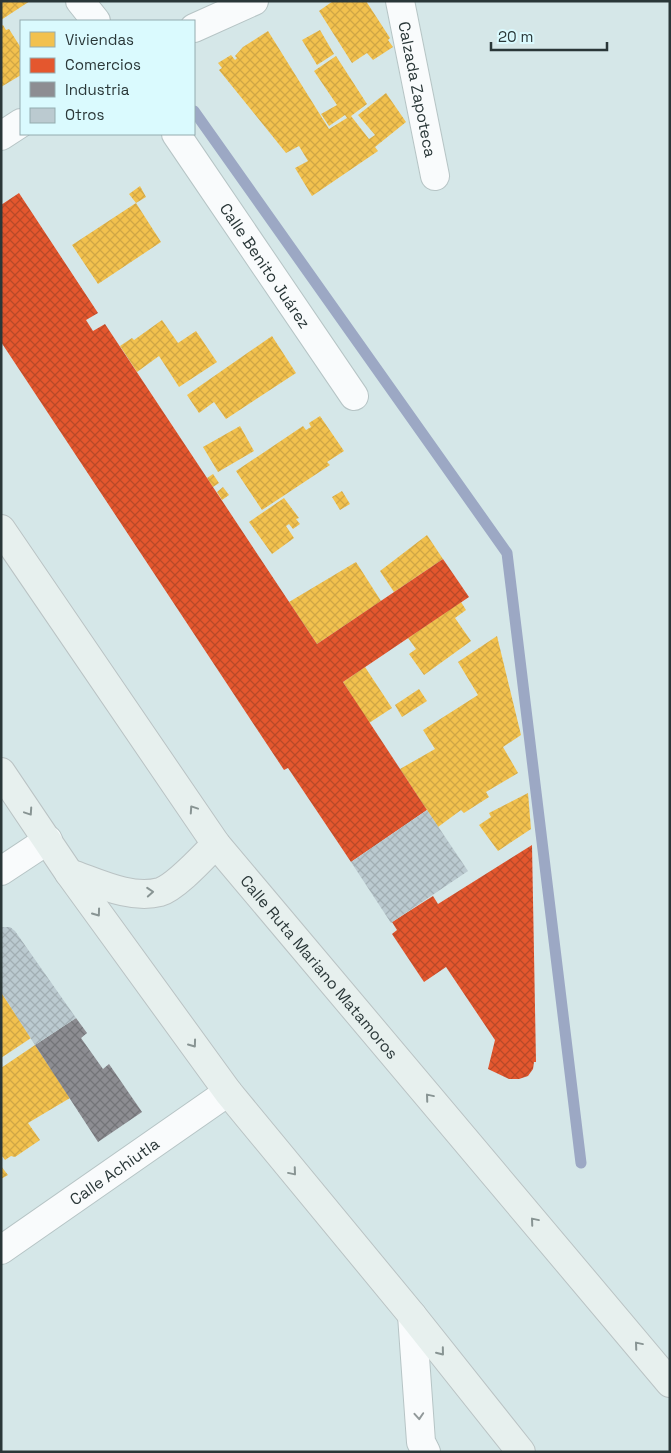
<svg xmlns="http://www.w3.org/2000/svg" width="671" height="1453" font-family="'Space Grotesk',sans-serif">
<defs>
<pattern id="homes-cross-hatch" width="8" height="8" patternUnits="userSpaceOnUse" patternTransform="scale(1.25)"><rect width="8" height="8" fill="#f2c14e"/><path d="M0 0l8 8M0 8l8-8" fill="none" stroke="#d0a645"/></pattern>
<pattern id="shops-cross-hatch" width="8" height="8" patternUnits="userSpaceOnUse" patternTransform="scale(1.25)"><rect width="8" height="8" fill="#e4572e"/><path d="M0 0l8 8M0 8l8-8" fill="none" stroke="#b94928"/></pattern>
<pattern id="industry-cross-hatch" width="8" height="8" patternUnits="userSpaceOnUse" patternTransform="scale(1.25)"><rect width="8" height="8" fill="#8d8d92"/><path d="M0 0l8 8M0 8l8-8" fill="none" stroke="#737478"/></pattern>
<pattern id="building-cross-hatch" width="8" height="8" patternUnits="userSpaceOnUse" patternTransform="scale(1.25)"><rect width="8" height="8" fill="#bbcad0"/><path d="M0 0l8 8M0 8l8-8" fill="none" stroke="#a1aeb3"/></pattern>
</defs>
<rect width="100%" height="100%" fill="#d5e7e8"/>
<path fill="url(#homes-cross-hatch)" d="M 1,1 L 30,1 L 1,20 Z
M 333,1 L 366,1 L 390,38 L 388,40 L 393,47 L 373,60 L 367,53 L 352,63 L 319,11 Z
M 3,25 L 6,30 L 9,29 L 21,48 L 21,75 L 1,87 L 1,26 Z
M 320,30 L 334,54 L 317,65 L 302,40 Z
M 268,31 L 329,129 L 347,118 L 345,115 L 329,126 L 321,114 L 337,105 L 314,71 L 336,56 L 367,104 L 351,116 L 369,139 L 375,135 L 358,115 L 386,93 L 406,122 L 375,147 L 378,151 L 312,196 L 295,168 L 308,161 L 299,146 L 286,153 L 219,70 L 222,68 L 218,63 L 231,55 L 235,60 L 237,58 L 235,56 L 243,47 Z
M 140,186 L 146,197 L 136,203 L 161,242 L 98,284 L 72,245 L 136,203 L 129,194 Z
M 162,320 L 178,343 L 196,331 L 217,362 L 179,387 L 159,356 L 137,372 L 120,346 L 132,338 L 134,340 Z
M 272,336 L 296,373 L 226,419 L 214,402 L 199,413 L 187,395 Z
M 320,416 L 344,451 L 327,462 L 330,465 L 262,510 L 236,471 L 303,426 L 306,430 L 311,427 L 309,423 Z
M 240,426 L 254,451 L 218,472 L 203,447 Z
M 213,474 L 219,483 L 213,487 L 207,478 Z
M 223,487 L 229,495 L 222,500 L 217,492 Z
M 342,491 L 350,504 L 340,510 L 332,497 Z
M 284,498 L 299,518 L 296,519 L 300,524 L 293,529 L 289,524 L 286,526 L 294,538 L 272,554 L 249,522 Z
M 427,535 L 443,559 L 394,592 L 380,571 Z
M 356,562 L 381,601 L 317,644 L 289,602 Z
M 461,602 L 466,610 L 455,618 L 471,641 L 424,675 L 409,654 L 416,649 L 408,638 Z
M 497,636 L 521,735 L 503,747 L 518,773 L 486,792 L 489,797 L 464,813 L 461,810 L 438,827 L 400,769 L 435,749 L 423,730 L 478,695 L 458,662 Z
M 365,667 L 392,708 L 369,723 L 343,682 Z
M 419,689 L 427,701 L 402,717 L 395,705 Z
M 528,793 L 531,829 L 498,851 L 479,825 L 491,817 L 489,813 Z
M 1,992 L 31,1038 L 1,1058 Z
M 35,1045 L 70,1098 L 28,1123 L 40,1140 L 15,1157 L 11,1156 L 5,1160 L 1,1155 L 1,1068 Z
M 1,1166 L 8,1175 L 1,1179 Z"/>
<path fill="url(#shops-cross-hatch)" d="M 19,193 L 98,313 L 86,320 L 93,331 L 105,324 L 317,644 L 443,559 L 469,597 L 343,682 L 427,810 L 351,862 L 288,768 L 284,770 L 1,342 L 1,205 Z
M 532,845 L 536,1062 L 534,1062 L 533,1069 L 528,1076 L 519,1079 L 509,1079 L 488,1069 L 495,1040 L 446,967 L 424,982 L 392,934 L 397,930 L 392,922 L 433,896 L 438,904 Z"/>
<path fill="url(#industry-cross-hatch)" d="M 76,1018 L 87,1033 L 81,1038 L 103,1069 L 109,1064 L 142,1112 L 98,1142 L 35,1045 Z"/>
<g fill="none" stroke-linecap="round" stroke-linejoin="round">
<path stroke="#9ca8c4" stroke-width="11" d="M 194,111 L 507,553 L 581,1163"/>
</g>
<path fill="url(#building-cross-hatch)" d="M 427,810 L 468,871 L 391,923 L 351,862 Z
M 3,927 L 10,927 L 15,931 L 76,1018 L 35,1045 L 1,992 L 1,928 Z"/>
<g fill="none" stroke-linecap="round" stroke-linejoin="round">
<defs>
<g id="street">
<path d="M 80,1 L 96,21"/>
<path id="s1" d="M 400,1 L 435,176"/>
<path d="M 194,28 L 254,1"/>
<path id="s2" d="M 176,134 L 354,396"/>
<path d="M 1,136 L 21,123"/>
<path d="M 1,871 L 48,840"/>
<path id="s3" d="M 1,1250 L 228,1092"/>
</g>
<path id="secondary" d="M 412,1315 L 421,1442 L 426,1452"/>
<g id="primary">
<path id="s4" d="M 1,529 L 216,844 L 670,1383"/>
<path d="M 1,772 L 69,873 L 228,1092 L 412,1315 L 521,1452"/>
<path d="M 69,873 C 96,882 130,900 160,892 C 176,887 203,857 216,844"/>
</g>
</defs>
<use href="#street" stroke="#b6c4c5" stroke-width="30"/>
<use href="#secondary" stroke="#b6c4c5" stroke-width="30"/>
<use href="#primary" stroke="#bac3c4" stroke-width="30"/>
<use href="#street" stroke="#f9fbfc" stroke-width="28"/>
<use href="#secondary" stroke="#f9fbfc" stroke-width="28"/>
<use href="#primary" stroke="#e7f0ee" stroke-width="28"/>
</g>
<defs><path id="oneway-chevron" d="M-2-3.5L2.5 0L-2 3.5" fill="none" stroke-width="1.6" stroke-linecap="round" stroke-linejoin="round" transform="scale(1.25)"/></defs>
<g stroke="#889493">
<use href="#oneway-chevron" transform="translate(193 809) rotate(-124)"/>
<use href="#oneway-chevron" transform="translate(29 812) rotate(56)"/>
<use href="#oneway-chevron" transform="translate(150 892) rotate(-4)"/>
<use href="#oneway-chevron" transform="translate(97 913) rotate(54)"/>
<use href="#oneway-chevron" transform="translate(193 1044) rotate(54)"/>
<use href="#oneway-chevron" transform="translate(429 1097) rotate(-130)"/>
<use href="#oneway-chevron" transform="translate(293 1172) rotate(50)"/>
<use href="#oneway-chevron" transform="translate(534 1221) rotate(-130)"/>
<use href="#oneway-chevron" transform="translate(638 1345) rotate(-130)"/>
<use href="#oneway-chevron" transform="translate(441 1352) rotate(51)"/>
</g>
<use stroke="#92999a" href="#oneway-chevron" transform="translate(419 1416) rotate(86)"/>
<g text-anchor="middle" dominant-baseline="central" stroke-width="5" stroke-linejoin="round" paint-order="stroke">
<g font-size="16" fill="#2a3738" stroke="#dafafe">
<text stroke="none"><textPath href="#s1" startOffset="90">Calzada Zapoteca</textPath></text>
<text stroke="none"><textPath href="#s2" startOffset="159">Calle Benito Juárez</textPath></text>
<text stroke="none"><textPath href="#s4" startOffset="542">Calle Ruta Mariano Matamoros</textPath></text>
<text stroke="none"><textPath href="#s3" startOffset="138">Calle Achiutla</textPath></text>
</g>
</g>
<rect width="671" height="1453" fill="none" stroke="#2a3738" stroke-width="5"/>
<rect x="20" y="20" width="175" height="115" fill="#dafafe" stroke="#94acaf"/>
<rect x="30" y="32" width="25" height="15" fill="#f2c14e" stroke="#94acaf"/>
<text x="65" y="45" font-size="15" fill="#2a3738">Viviendas</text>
<rect x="30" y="58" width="25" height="15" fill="#e4572e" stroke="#94acaf"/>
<text x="65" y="70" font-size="15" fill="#2a3738">Comercios</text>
<rect x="30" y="82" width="25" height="15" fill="#8d8d92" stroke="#94acaf"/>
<text x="65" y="95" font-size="15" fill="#2a3738">Industria</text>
<rect x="30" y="108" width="25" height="15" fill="#bbcad0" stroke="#94acaf"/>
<text x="65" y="120" font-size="15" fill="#2a3738">Otros</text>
<path d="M491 42v8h116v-8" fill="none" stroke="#2a3738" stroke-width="2.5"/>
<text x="498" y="42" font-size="15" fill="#2a3738" stroke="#dafafe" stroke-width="4" paint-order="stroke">20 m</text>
</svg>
